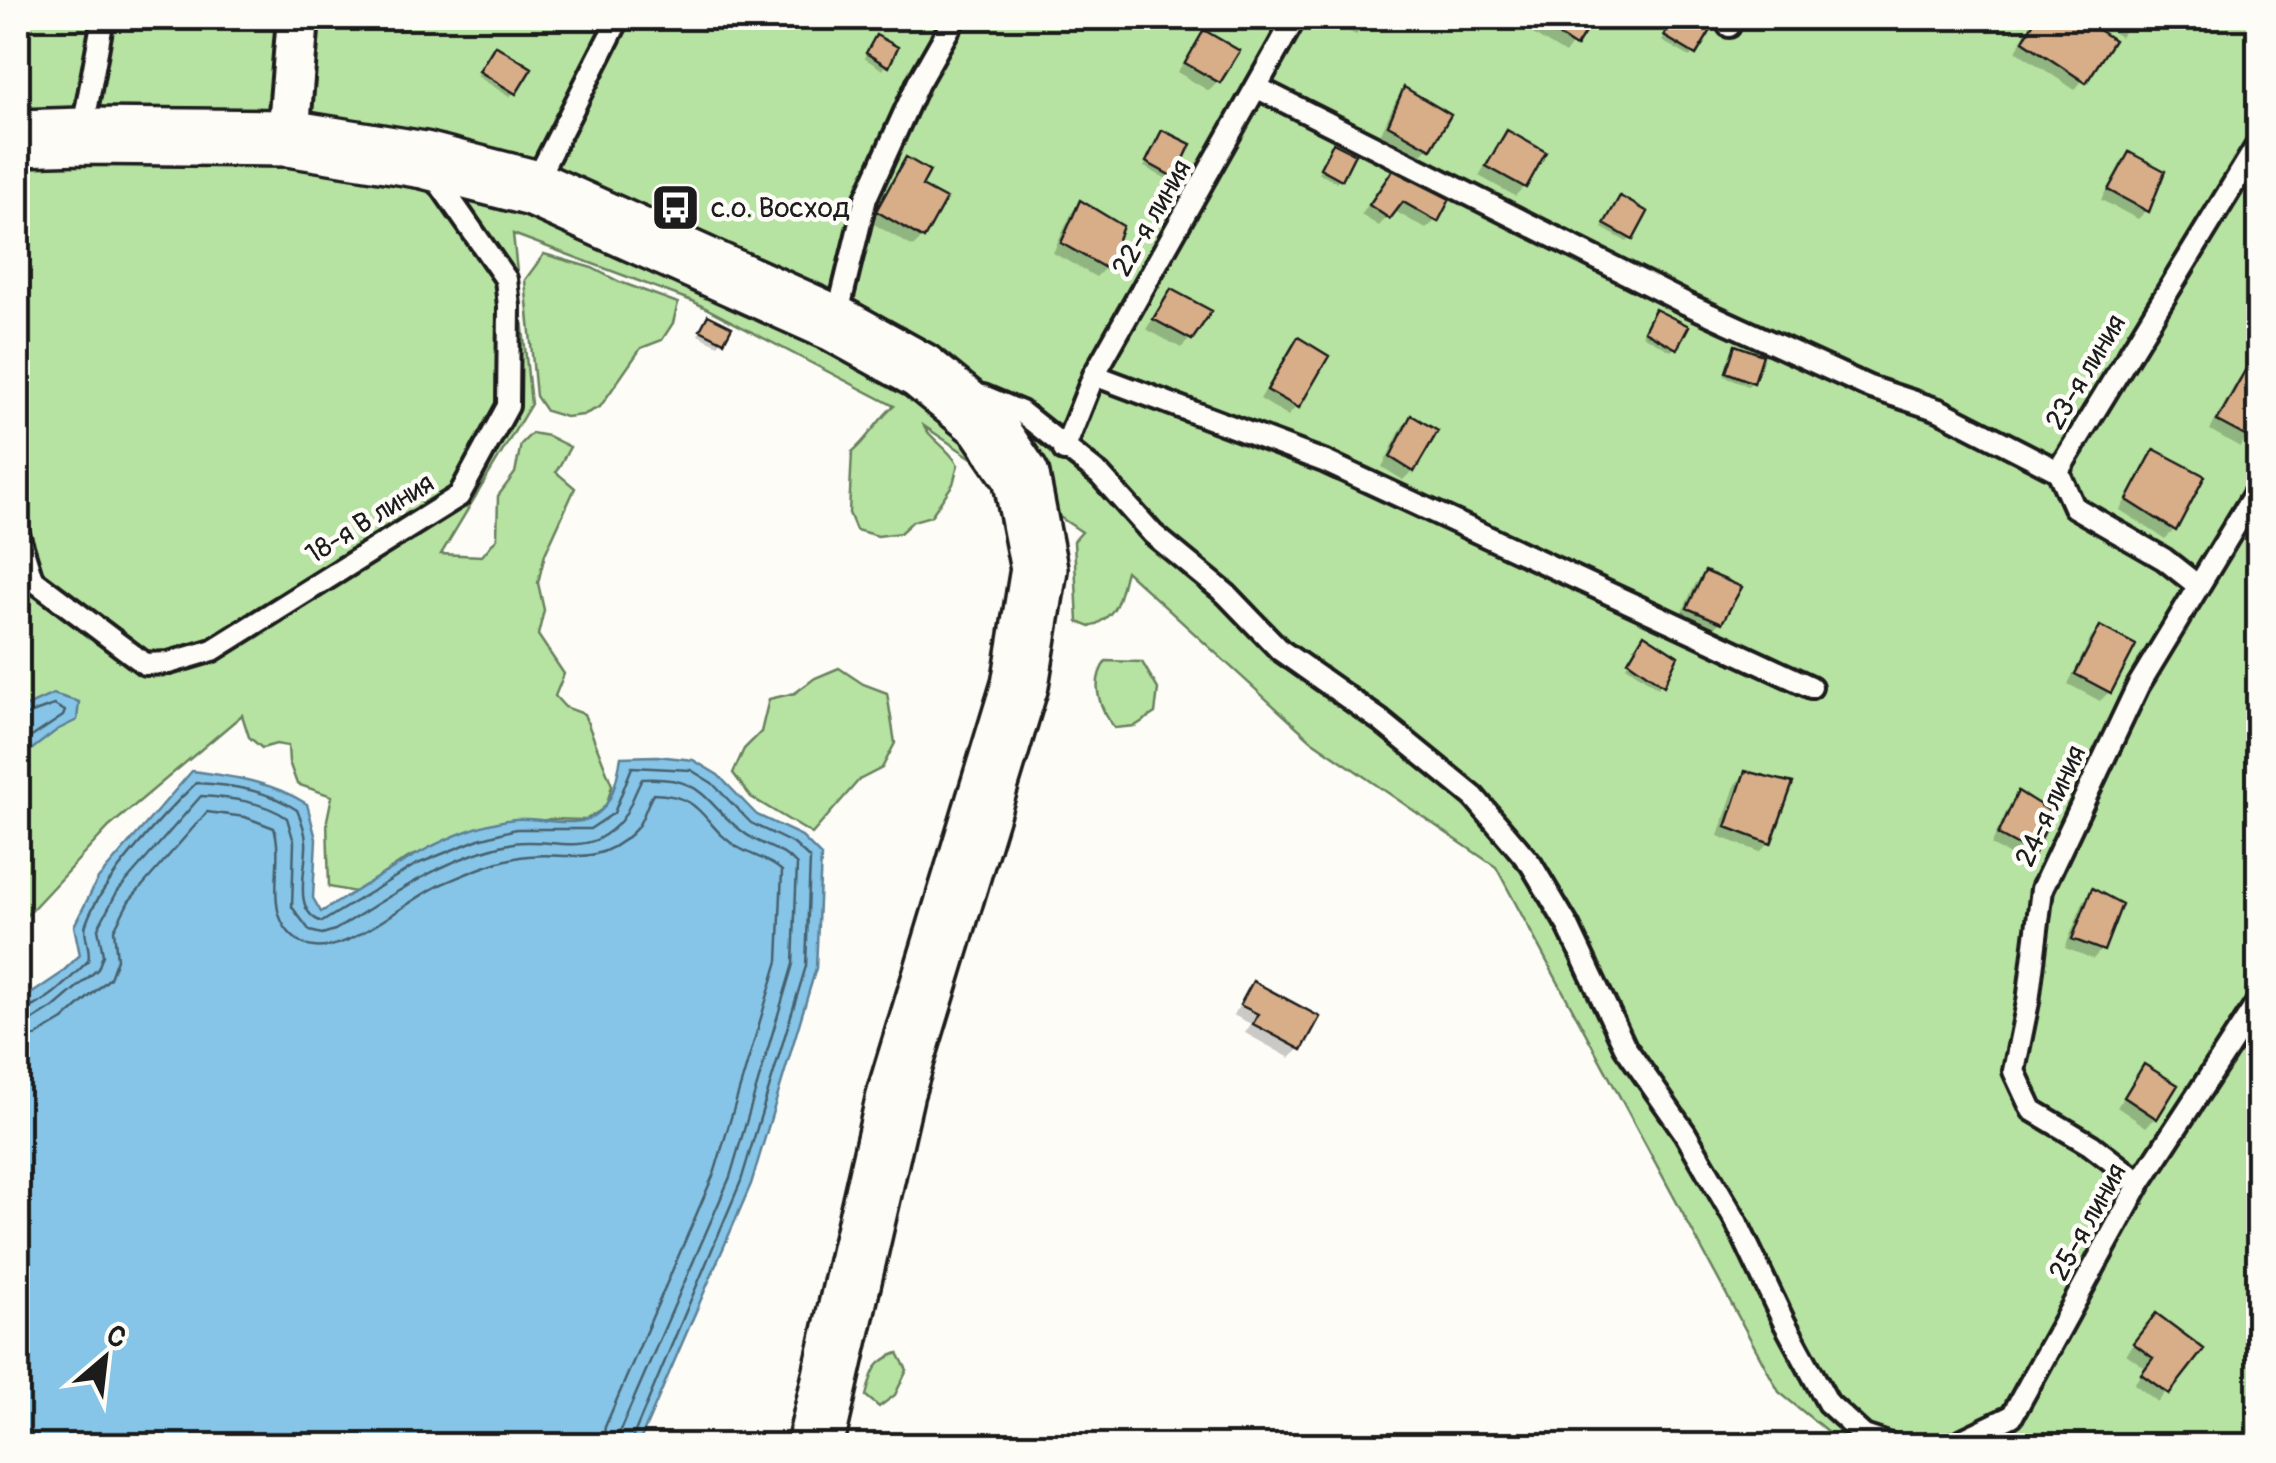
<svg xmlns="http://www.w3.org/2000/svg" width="2276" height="1463" font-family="Pangolin,sans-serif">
<rect width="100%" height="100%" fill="#fdfcf7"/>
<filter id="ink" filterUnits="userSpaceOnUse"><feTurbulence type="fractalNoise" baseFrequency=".01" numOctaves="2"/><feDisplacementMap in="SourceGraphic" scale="20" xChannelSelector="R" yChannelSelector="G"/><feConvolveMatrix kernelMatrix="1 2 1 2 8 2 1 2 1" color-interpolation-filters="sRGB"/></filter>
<g filter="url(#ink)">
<path fill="#b6e3a1" stroke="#69805e" stroke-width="2.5" d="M 18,18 L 2258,18 L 2258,1445 L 1844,1445 L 1779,1392 L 1496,867 L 1311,740 L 1126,571 C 1118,599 1120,614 1090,627 L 1078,622 L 1074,541 L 1082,532 L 924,426 C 930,439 948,447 958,465 L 953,484 L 931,516 L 913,521 L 900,533 L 878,536 L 856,530 L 849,513 L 852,452 C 868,439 878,419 894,406 L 692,301 L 513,234 L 531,404 L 441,554 L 482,556 L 497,538 L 498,496 L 515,473 L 521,444 L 532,433 L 548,436 L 570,447 L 556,472 L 575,488 L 545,554 L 538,583 L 544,610 L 538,635 L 564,674 L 555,696 L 565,707 L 584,714 L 612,785 L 606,807 L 585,820 L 550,819 L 411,856 L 355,892 L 329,887 L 327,820 L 332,796 L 297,784 L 289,762 L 288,746 L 276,744 L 262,748 L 249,737 L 242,715 L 109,827 L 26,916 L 18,836 Z
M 544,254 L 592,268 L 620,282 L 678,303 L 673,323 L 662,340 L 641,348 L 600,407 L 583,415 L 566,417 L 546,411 L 536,396 L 525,280 Z
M 1106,661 L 1142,662 L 1158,689 L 1155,713 L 1135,726 L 1115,728 C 1099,709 1090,682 1106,661 Z
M 839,668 L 863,684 L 887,693 L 895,743 L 882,768 L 859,780 L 812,834 L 751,797 L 733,773 L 744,749 L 761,732 L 769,699 L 795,693 L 815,678 Z
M 898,1353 L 907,1370 L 895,1395 L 879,1407 L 866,1396 C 872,1372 874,1361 898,1353 Z"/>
<path fill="#86c5e7" stroke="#5c8196" stroke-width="2.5" d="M 53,694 L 79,702 L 77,720 L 57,730 L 18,760 L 18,710 Z
M 657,756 L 693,760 L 718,775 L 757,815 L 800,835 L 821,856 L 816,968 L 751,1184 L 638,1445 L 18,1445 L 18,1000 L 19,1002 L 59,975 L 80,955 L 74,926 L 98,879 L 192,771 C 233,777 271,781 307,804 L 316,839 L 313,898 L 321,912 C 380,878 446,827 515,819 C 537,817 565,826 585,820 C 612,812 617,780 621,757 Z"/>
<path fill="#0003" d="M 1323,18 L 1369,18 L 1356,35 Z
M 1529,18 L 1591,18 L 1565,54 L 1523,28 Z
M 1675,18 L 1690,18 L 1709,28 L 1690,57 L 1662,41 Z
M 2034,18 L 2075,18 L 2111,41 L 2075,90 L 2016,51 Z
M 2090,18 L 2135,18 L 2120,37 Z
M 1204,34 L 1218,82 L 1209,91 L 1177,72 Z
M 872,42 L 895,48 L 883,70 L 864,58 Z
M 491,52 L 528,69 L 510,97 L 477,76 Z
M 1405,91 L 1429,147 L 1420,156 L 1380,135 L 1396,100 Z
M 1507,133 L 1524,187 L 1515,196 L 1479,176 L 1498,142 Z
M 1159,137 L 1173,176 L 1169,180 L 1144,167 Z
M 1330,150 L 1340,178 L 1336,182 L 1318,173 Z
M 2129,155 L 2147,210 L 2138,219 L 2101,200 L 2120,164 Z
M 907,160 L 918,187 L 922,238 L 913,247 L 872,223 L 903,168 L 899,168 Z
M 1394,171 L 1436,220 L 1426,229 L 1393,210 L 1379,226 L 1361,215 Z
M 1081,203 L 1119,227 L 1105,268 L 1096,277 L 1053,253 L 1072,212 Z
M 1617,203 L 1631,238 L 1627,242 L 1602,228 Z
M 1171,292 L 1190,339 L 1181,348 L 1146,329 Z
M 1655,312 L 1675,347 L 1671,351 L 1642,335 Z
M 705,322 L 722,341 L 718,345 L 698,335 Z
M 1298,341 L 1297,406 L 1288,416 L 1260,399 L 1289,350 Z
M 1735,348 L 1752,382 L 1748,386 L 1724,376 Z
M 2247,370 L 2258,376 L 2258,421 L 2240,447 L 2210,430 L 2238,379 Z
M 1411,418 L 1412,471 L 1403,480 L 1382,467 L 1402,427 Z
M 2155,452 L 2202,477 L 2174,530 L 2165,539 L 2120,510 L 2146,461 Z
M 1705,574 L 1720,622 L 1711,631 L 1679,618 L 1696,583 Z
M 2100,629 L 2109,692 L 2100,701 L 2068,684 L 2091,638 Z
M 1641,641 L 1675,657 L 1658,688 L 1626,666 Z
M 1746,773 L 1769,843 L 1760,852 L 1718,836 L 1736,783 Z
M 2019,795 L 2032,853 L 2023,862 L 1991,845 L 2010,804 Z
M 2093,891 L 2102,949 L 2093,959 L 2065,948 L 2084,900 Z
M 1254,984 L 1316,1018 L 1300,1049 L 1290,1058 L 1245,1033 L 1251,1024 L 1233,1015 Z
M 2144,1067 L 2155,1118 L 2146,1127 L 2117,1107 Z
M 2147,1326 L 2200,1349 L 2158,1402 L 2134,1384 L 2146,1368 L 2126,1354 Z
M 2258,1346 L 2258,1370 L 2248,1362 Z"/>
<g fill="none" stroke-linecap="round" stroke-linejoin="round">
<path stroke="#46606d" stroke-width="2.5" d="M 18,718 L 54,705 L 65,711 L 63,716 L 18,746
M 18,1011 C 44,1007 69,980 88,961 C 92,948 82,936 86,924 C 99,883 165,813 196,783 C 231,785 268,790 297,810 C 301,819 305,831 306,841 C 308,866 290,911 322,922 L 415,865 L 479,839 L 516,829 L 590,829 L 614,813 L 632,767 L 691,770 L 712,783 L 751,823 L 794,844 L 810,859 L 806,966 L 741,1181 L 629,1446
M 18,1024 L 30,1022 L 54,1007 L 98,969 L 103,955 L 98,928 L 117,892 L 201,796 C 230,798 263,801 287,818 L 294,842 L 292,907 L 310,931 L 322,934 L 335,930 C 392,896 447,855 514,843 C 540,838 574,851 598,839 C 629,822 627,807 642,779 C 705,776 701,800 743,832 C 760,846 782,848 797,865 L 793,964 L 730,1177 L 619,1433 L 617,1446
M 18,1039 L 36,1036 L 63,1020 L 110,978 L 117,959 L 114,930 L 129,901 L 207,812 L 245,817 L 274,828 C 286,865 259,915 300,942 C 336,967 406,899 442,884 C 466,874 490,863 515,858 C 559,848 592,871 631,834 C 643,824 645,807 653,794 C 707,795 701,826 739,848 C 753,856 770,860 782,871 L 778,961 L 715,1171 L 605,1427 L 602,1446"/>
</g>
<path fill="#d8ae89" stroke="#1c1c1c" stroke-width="2.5" d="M 1349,18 L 1372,18 L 1367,27 Z
M 1531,18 L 1594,18 L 1576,47 Z
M 1674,18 L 1696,18 L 1713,27 L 1696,55 L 1664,36 Z
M 2036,18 L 2080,18 L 2114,40 L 2086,83 L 2023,41 Z
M 2112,18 L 2138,18 L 2131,29 Z
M 1204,30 L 1240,51 L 1220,83 L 1185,63 Z
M 876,35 L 898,47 L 889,67 L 866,53 Z
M 495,45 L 532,68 L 516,94 L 479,71 Z
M 1404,87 L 1451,115 L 1431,149 L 1388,125 Z
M 1162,130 L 1191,144 L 1175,178 L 1146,162 Z
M 1507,130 L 1546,152 L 1526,188 L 1486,166 Z
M 1333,143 L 1355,154 L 1342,180 L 1320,168 Z
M 2129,152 L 2165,171 L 2149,212 L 2108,190 Z
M 906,157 L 930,171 L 922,186 L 946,199 L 924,239 L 876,211 Z
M 1394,168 L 1450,199 L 1438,222 L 1403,202 L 1390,219 L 1369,205 Z
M 1620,196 L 1648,212 L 1633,240 L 1604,224 Z
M 1080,200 L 1123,226 L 1107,269 L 1061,243 Z
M 1171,289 L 1212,311 L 1192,340 L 1153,319 Z
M 1655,309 L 1689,326 L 1677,349 L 1644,331 Z
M 708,315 L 732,327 L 724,342 L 700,330 Z
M 1298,337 L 1329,356 L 1299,408 L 1267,390 Z
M 1735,345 L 1763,355 L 1754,383 L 1726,372 Z
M 2247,367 L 2258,373 L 2258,426 L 2251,439 L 2217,421 Z
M 1411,415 L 1438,431 L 1414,472 L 1390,457 Z
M 2154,449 L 2205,476 L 2176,531 L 2127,500 Z
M 1705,571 L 1742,587 L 1722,623 L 1687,608 Z
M 2100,626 L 2136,645 L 2111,693 L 2075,674 Z
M 1644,634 L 1678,656 L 1664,686 L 1628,661 Z
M 1745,771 L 1793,783 L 1771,844 L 1726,827 Z
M 2018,791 L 2053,813 L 2034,854 L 1998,835 Z
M 2092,888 L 2122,904 L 2104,951 L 2072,939 Z
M 1253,981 L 1320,1017 L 1302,1050 L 1253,1024 L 1258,1014 L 1240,1005 Z
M 2144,1064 L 2178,1085 L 2157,1119 L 2124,1097 Z
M 2156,1313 L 2204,1349 L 2169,1394 L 2141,1374 L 2153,1358 L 2133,1343 Z"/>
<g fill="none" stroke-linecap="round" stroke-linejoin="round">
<defs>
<path id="lane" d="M 1729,26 L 1732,18
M 1258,88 L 1687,304 L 1869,387 L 1939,410 L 2058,471
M 82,134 L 103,18
M 534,185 L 619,18
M 836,321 L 866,198 L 918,83 L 955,18
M 1094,375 L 1326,462 L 1811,687
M 983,396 L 1021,412 L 1100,475 L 1153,534 L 1226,594 L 1280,650 L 1381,721 L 1474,797 L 1531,864 L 1568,926 L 1625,1047 L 1685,1133 L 1736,1221 L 1784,1322 L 1828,1403 L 1864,1436 L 1894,1446
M 1064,450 L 1094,375 L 1295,18
M 18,534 L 32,579 L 145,664 L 169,663 L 213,650 L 459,496 L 508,406 L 509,306 L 506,279 L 432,173
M 2197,585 L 2164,559 L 2074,507 L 2058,471 L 2258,144
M 2140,1183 L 2091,1145 L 2032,1110 L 2014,1071 L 2028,1002 L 2042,889 L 2138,686 L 2258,488
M 1950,1446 L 2012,1416 L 2140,1183 L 2258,1002"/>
<path id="street" d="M 288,138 L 298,18"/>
<path id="secondary" d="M 18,138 L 82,136 L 288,138 L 424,160 L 533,188 L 836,324 L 921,371 L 985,423 L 1021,476 L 1039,569 L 1020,685 L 896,1092 L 815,1446"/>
</defs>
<use href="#lane" stroke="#1c1c1c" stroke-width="28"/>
<use href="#street" stroke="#1c1c1c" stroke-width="48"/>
<use href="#secondary" stroke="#1c1c1c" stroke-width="62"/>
<use href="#lane" stroke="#fdfcf7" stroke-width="20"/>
<use href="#street" stroke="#fdfcf7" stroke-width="40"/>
<use href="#secondary" stroke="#fdfcf7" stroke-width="55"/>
</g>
</g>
<defs>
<symbol id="bus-square" viewBox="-11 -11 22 22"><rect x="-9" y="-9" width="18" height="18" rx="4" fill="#1c1c1c" stroke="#fdfcf7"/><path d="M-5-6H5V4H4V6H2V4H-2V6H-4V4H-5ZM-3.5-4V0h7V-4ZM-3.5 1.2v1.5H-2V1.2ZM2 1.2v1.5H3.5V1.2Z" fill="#fff"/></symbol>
</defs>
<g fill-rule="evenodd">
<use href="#bus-square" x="648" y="180" width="55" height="55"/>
</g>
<g text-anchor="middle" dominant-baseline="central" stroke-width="9" stroke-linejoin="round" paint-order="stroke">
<g font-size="28" fill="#1c1c1c" stroke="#fdfcf7" text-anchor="start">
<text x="711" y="208">с.о. Восход</text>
</g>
<g font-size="28" fill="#1c1c1c" stroke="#fdfcf7">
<text transform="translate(1152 218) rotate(-60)">22-я линия</text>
<text transform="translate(2086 372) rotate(-59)">23-я линия</text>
<text transform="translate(370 519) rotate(-32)">18-я В линия</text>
<text transform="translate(2051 806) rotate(-65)">24-я линия</text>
<text transform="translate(2088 1222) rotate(-61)">25-я линия</text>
</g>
</g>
<rect width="2276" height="1463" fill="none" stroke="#fdfcf7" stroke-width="60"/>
<rect x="30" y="30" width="2216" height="1403" fill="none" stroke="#1c1c1c" stroke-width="4" filter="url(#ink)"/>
<g transform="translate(105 1358) rotate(28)" stroke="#fdfcf7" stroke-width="8" paint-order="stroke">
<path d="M0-8L18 38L0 25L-18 38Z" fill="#1c1c1c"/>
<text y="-15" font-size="28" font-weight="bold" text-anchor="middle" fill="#1c1c1c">С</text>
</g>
</svg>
